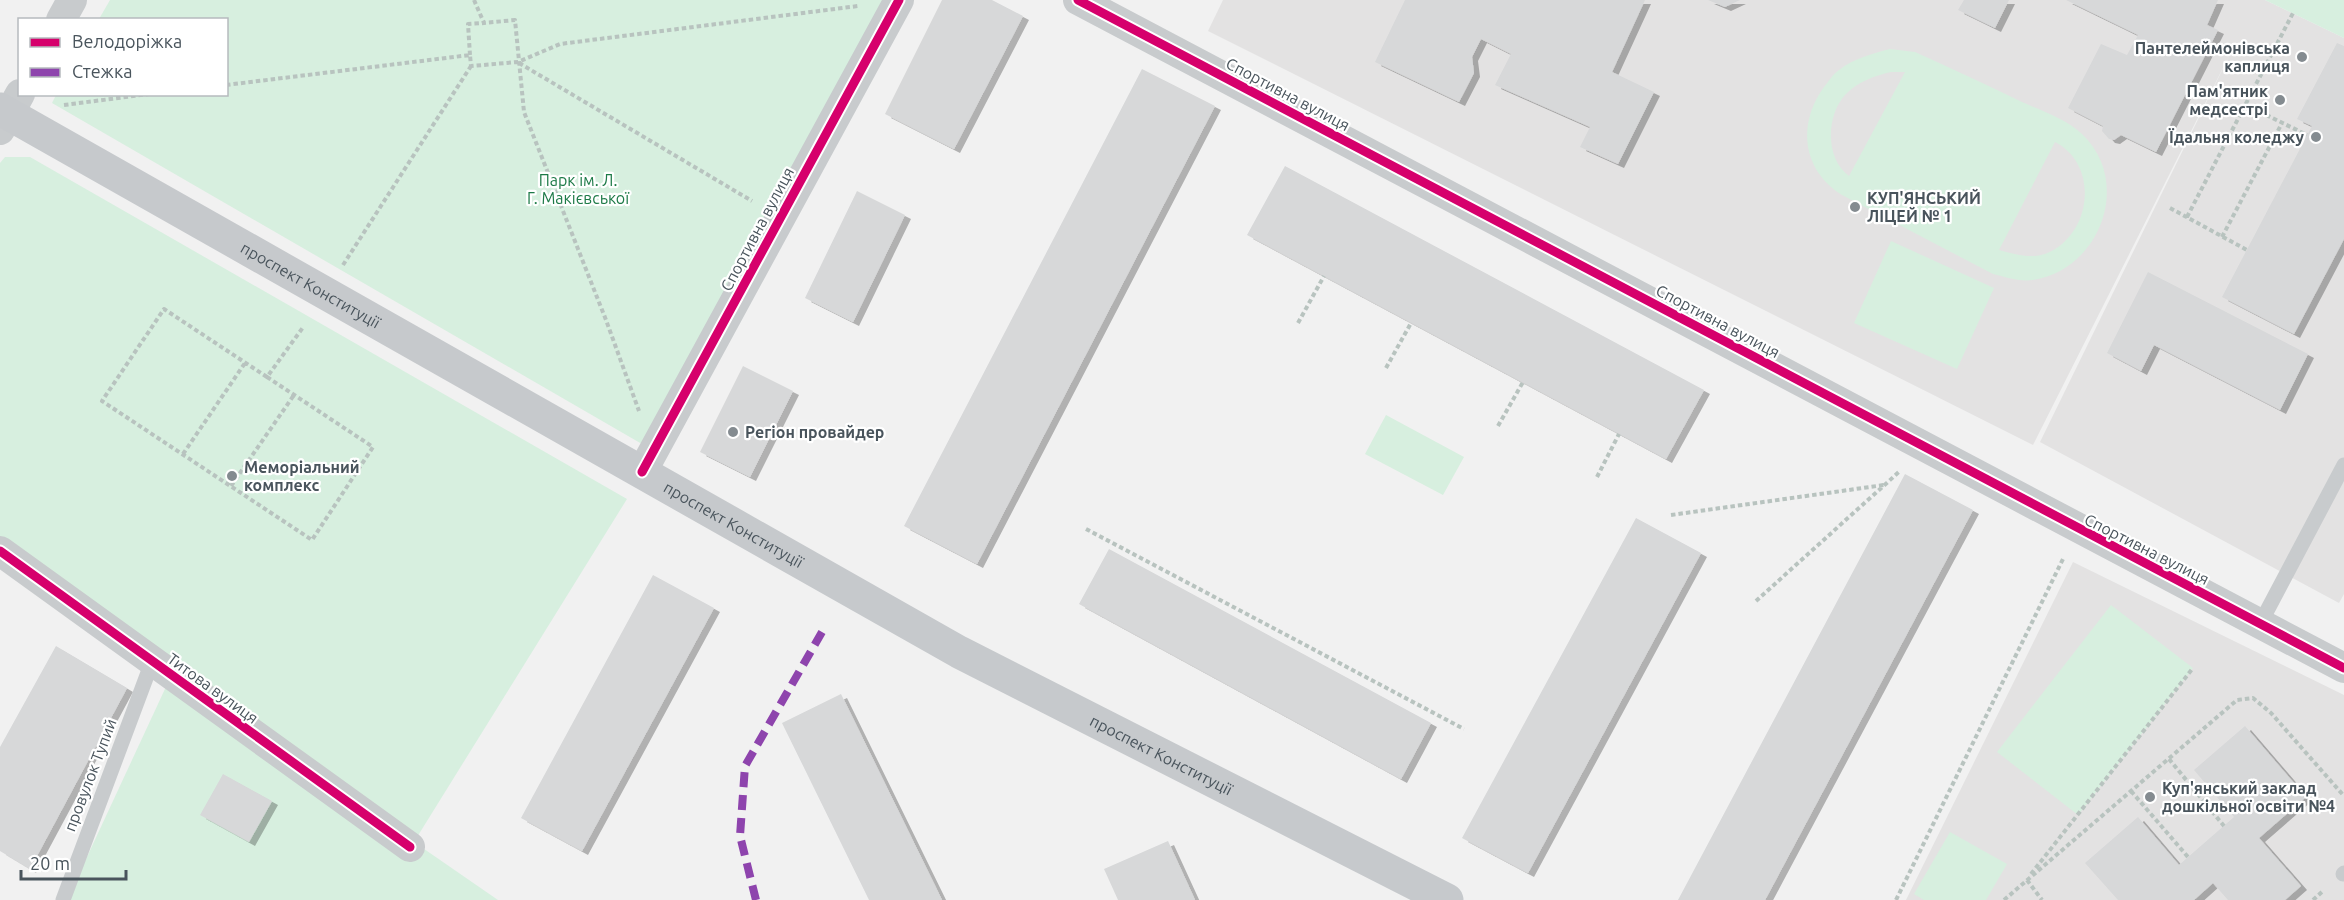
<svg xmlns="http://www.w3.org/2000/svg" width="2344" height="900" font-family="Ubuntu,sans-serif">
<defs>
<filter id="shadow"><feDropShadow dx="6" dy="4" stdDeviation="0" flood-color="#0004"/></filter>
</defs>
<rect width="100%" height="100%" fill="#f1f1f1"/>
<path fill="#e3e2e2" d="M 1223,0 L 2265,0 L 2344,38 L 2344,594 L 2339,603 L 2040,442 L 2232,50 L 2033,445 L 1208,31 Z
M 2073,562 L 2344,695 L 2344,900 L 1906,900 Z"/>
<path fill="#d7efdf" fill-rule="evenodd" d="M 110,0 L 899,0 L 654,451 L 52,103 L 56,95 L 226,94 L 226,20 L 99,19 Z
M 2265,0 L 2344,0 L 2344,38 Z
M 1890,49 L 1915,52 C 1951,68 1987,85 2022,102 C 2042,111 2066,119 2082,134 C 2133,182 2100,270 2033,280 C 2019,282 2006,277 1993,274 L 1842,195 C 1802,170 1797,124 1824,87 C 1829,81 1833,74 1839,70 C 1855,58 1871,54 1890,49 ZM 1891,72 L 1905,72 L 1849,176 C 1825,159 1826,116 1845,95 C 1857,82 1874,76 1891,72 ZM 2055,142 C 2100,165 2092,236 2045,254 C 2030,259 2014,254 1999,250 Z
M 5,157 L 30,157 L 627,499 L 414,842 L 498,900 L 67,900 L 171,676 L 0,550 L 0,163 Z
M 1891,241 L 1994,288 L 1957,369 L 1854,323 Z
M 1386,415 L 1464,457 L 1443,495 L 1365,454 Z
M 2111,605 L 2193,668 L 2078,815 L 1997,752 Z
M 1950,832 L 2007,864 L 1986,900 L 1924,900 L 1914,894 Z"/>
<path fill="#d7d8d9" filter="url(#shadow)" d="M 942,0 L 992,0 L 1023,16 L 954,149 L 885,114 Z
M 1405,0 L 1645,0 L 1612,72 L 1654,92 L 1618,164 L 1580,147 L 1590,127 L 1495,85 L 1511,54 L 1481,39 L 1472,57 L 1474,73 L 1459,102 L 1375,62 Z
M 1708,0 L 1740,0 L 1725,7 Z
M 1964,0 L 2009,0 L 1995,28 L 1958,10 Z
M 2066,0 L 2218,0 L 2207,25 L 2218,30 L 2156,152 L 2121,135 L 2114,140 L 2109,139 L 2102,131 L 2103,126 L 2068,108 L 2101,44 L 2127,55 L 2138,35 Z
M 2337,43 L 2344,46 L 2344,239 L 2294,334 L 2222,297 L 2312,126 L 2297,119 Z
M 1142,69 L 1215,106 L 977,564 L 904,526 Z
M 1285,166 L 1704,390 L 1666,459 L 1247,235 Z
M 857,191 L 905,215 L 853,322 L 805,298 Z
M 2148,272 L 2308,354 L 2280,410 L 2154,345 L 2141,371 L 2107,353 Z
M 743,366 L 793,391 L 750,477 L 700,452 Z
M 1905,474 L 1973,510 L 1765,900 L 1678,900 Z
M 1636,518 L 1701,553 L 1528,873 L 1462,838 Z
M 1109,549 L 1431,723 L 1401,779 L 1079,604 Z
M 653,575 L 714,608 L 582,851 L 521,818 Z
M 56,646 L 127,688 L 30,869 L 0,851 L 0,747 Z
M 841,694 L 942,900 L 869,900 L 782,723 Z
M 2245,726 L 2306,797 L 2259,838 L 2301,886 L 2285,900 L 2228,900 L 2213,883 L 2194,900 L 2118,900 L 2085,863 L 2138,817 L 2179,865 L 2234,817 L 2194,770 Z
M 223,774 L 272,801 L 249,842 L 200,815 Z
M 1168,841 L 1195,900 L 1118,900 L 1104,869 Z"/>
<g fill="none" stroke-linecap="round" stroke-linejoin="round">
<path stroke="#b8c3bf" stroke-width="4" stroke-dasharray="4.5 3" stroke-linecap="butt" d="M 474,0 L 484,23 L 515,20 L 524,112 L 606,320 L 639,411
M 470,55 L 468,24 L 484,23
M 519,63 L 752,201
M 226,85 L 470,55 L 471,66 L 518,62 L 560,44 L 858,6
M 64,105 L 149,94
M 2246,105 L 2307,135
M 2170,208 L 2247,250
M 2187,217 L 2293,13
M 2222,237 L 2282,123
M 343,265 L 471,66
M 1298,323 L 1324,276
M 1386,368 L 1411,323
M 267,377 L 164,309 L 102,401 L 312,540 L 373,447 L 267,377 L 304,326
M 1498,426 L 1523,382
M 183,454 L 245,363
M 1597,477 L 1619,434
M 231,486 L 294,395
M 1671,515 L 1884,485
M 1086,529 L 1464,729
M 1756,601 L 1900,471
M 2169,759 L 2224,826
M 2131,791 L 2188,857
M 2031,874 L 2193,668
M 2027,880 L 2042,900
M 1896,900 L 2064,557
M 2004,900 L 2237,700 L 2253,698 L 2271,713 L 2344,796
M 2313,900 L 2324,890"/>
<path stroke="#c8cbcd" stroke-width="15" d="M 2260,624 L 2344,465
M 2343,874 L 2344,873
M 63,900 L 152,662"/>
<path stroke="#c8cbcd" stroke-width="30" d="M 1078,0 L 2344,668
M 61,20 L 72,0
M 0,130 L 20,94
M 642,472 L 899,0
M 0,551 L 410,847"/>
<path stroke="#c6c9cc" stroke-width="33" id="s1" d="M 0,109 L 959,652 L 1447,900"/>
<path stroke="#8e44ad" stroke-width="8" stroke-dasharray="15 8" stroke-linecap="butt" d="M 756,900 L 740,836 L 745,766 L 822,632"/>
<defs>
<path id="cycleway" d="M 1078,0 L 2344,668
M 642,472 L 899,0
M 0,551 L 410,847"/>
</defs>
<use href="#cycleway" stroke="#fff" stroke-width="13"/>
<use href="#cycleway" stroke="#d6006c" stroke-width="9"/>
</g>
<g fill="#848b90" stroke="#fff" stroke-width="2">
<circle cx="2302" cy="57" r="6"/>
<circle cx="2280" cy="100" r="6"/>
<circle cx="2316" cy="137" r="6"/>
<circle cx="1855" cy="207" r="6"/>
<circle cx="733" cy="432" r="6"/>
<circle cx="232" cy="476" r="6"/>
<circle cx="2150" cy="797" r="6"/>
</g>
<g text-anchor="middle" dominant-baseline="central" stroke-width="4.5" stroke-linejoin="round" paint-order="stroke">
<g font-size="16" font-weight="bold" fill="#49545c" stroke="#fff" text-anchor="start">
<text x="2290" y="48" text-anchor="end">Пантелеймонівська<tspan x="2290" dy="18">каплиця</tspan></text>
<text x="2268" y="91" text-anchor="end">Пам'ятник<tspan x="2268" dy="18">медсестрі</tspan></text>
<text x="2304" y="137" text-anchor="end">Їдальня коледжу</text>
<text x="1867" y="198">КУП'ЯНСЬКИЙ<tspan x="1867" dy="18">ЛІЦЕЙ № 1</tspan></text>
<text x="745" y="432">Регіон провайдер</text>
<text x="244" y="467">Меморіальний<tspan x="244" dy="18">комплекс</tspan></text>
<text x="2162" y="788">Куп'янський заклад<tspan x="2162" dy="18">дошкільної освіти №4</tspan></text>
</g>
<g font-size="16" fill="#49545c" stroke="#fff">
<text transform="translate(1288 94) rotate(28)">Спортивна вулиця</text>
<text transform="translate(757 229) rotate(-62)">Спортивна вулиця</text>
<text stroke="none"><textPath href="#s1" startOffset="357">проспект Конституції</textPath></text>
<text transform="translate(1718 321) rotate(28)">Спортивна вулиця</text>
<text stroke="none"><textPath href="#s1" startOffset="843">проспект Конституції</textPath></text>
<text transform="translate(2147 549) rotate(27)">Спортивна вулиця</text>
<text transform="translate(213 688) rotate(36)">Титова вулиця</text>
<text stroke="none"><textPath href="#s1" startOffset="1329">проспект Конституції</textPath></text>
<text transform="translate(90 775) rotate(-69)">провулок Тупий</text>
</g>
<g font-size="16" fill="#1d7a47" stroke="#fff">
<text x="578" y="180">Парк ім. Л.<tspan x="578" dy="18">Г. Макієвської</tspan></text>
</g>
</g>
<rect x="18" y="18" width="210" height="78" fill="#ffffff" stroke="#b6bbbe" stroke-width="1.5"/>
<rect x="30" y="38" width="30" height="9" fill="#d6006c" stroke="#b6bbbe" stroke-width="1.5"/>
<text x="72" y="48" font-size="18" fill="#49545c">Велодоріжка</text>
<rect x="30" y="68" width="30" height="9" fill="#8e44ad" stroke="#b6bbbe" stroke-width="1.5"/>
<text x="72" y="78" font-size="18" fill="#49545c">Стежка</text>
<path d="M21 870v9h105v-9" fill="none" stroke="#49545c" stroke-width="3"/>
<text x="30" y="870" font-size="18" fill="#49545c" stroke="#ffffff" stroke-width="4.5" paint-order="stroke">20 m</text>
</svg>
